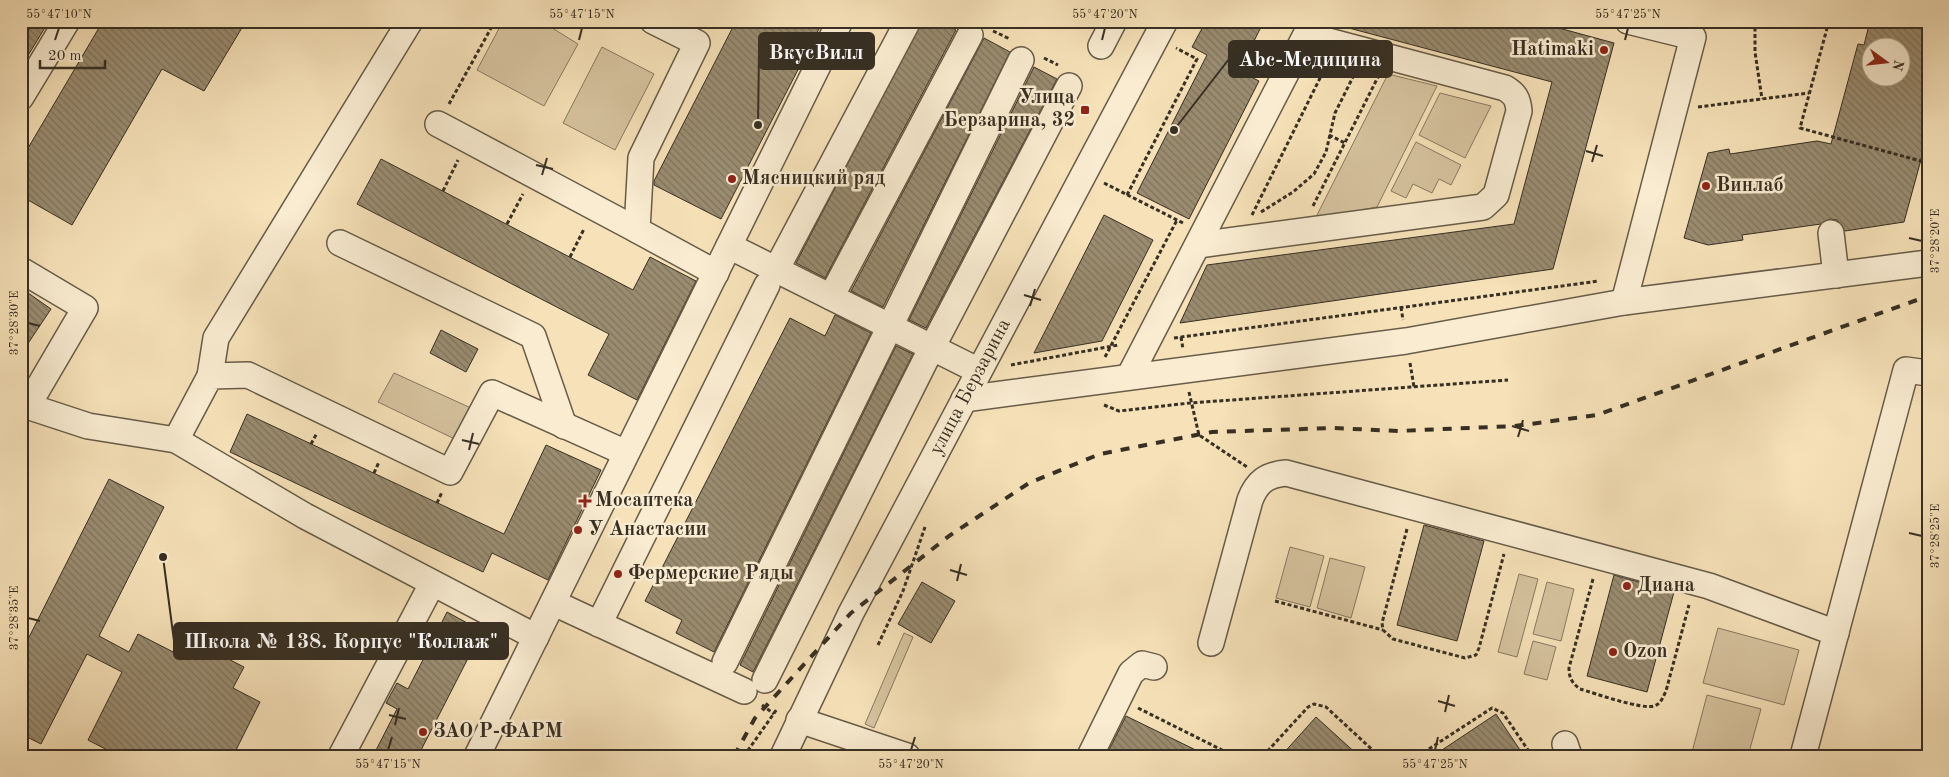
<svg xmlns="http://www.w3.org/2000/svg" width="1949" height="777" font-family="'Old Standard TT',serif">
<defs>
<pattern id="building-back-hatch" width="6" height="6" patternUnits="userSpaceOnUse" patternTransform="scale(1.25)"><rect width="6" height="6" fill="#9a8c70"/><path d="M-1 5l2 2M0 0l6 6M5-1l2 2" fill="none" stroke="#7e735c"/></pattern>
</defs>
<rect width="100%" height="100%" fill="#f6e1b8"/>
<filter id="stains"><feTurbulence type="fractalNoise" baseFrequency=".004" numOctaves="4"/><feColorMatrix values="0 0 0 0 .2 0 0 0 0 .09 0 0 0 0 .02 0 0 0 .5 -.17"/></filter>
<radialGradient id="worn" r=".72"><stop offset=".6" stop-color="#630" stop-opacity="0"/><stop offset="1" stop-color="#630" stop-opacity=".3"/></radialGradient>
<path fill="#d6c39f" stroke="#867961" d="M 503,21 L 541,21 L 578,44 L 544,106 L 477,70 Z
M 602,47 L 654,74 L 615,150 L 563,123 Z
M 1388,74 L 1437,86 L 1377,207 L 1315,219 Z
M 1440,93 L 1491,106 L 1465,158 L 1419,135 Z
M 1416,142 L 1461,165 L 1451,185 L 1439,179 L 1432,193 L 1413,184 L 1406,198 L 1391,191 Z
M 394,373 L 482,413 L 465,444 L 378,402 Z
M 1290,547 L 1324,556 L 1310,607 L 1276,598 Z
M 1330,558 L 1365,567 L 1351,618 L 1317,608 Z
M 1519,574 L 1538,579 L 1517,657 L 1498,652 Z
M 1547,582 L 1574,589 L 1561,641 L 1533,634 Z
M 1718,628 L 1799,650 L 1784,705 L 1703,683 Z
M 904,633 L 913,637 L 874,728 L 865,724 Z
M 1533,641 L 1556,647 L 1547,680 L 1524,674 Z
M 1707,695 L 1761,709 L 1748,756 L 1691,756 Z"/>
<path fill="url(#building-back-hatch)" stroke="#372f23" fill-rule="evenodd" d="M 21,21 L 49,21 L 21,67 Z
M 103,21 L 246,21 L 204,91 L 162,69 L 72,225 L 21,196 L 21,160 Z
M 736,21 L 808,21 L 820,27 L 721,219 L 654,185 L 654,181 Z
M 922,21 L 940,21 L 956,30 L 825,278 L 796,263 Z
M 1206,21 L 1264,21 L 1239,71 L 1259,81 L 1189,219 L 1137,193 L 1207,55 L 1192,47 Z
M 1346,21 L 1533,21 L 1614,43 L 1553,269 L 1180,323 L 1207,265 L 1514,224 L 1552,82 L 1345,27 Z
M 1870,21 L 1928,21 L 1928,134 L 1904,222 L 1845,231 L 1837,220 L 1830,219 L 1821,224 L 1742,235 L 1743,240 L 1708,245 L 1684,238 L 1708,153 L 1729,149 L 1730,154 L 1817,141 L 1831,144 L 1858,44 L 1864,45 ZM 1872,48 L 1902,48 L 1902,78 L 1872,78 Z
M 984,38 L 1010,52 L 883,307 L 851,291 Z
M 1034,67 L 1057,79 L 926,328 L 909,320 Z
M 381,159 L 633,290 L 650,257 L 696,281 L 637,400 L 588,375 L 609,334 L 357,204 Z
M 1104,215 L 1153,240 L 1102,341 L 1034,353 Z
M 21,288 L 51,309 L 21,354 Z
M 835,315 L 871,333 L 714,652 L 676,633 L 682,620 L 645,601 L 790,318 L 825,336 Z
M 441,330 L 478,349 L 466,372 L 430,353 Z
M 896,346 L 913,354 L 753,672 L 740,665 Z
M 247,414 L 504,534 L 546,445 L 601,470 L 548,580 L 492,553 L 483,572 L 230,452 Z
M 109,479 L 164,507 L 99,636 L 129,652 L 138,634 L 185,658 L 193,641 L 244,667 L 233,688 L 260,702 L 233,756 L 119,756 L 88,740 L 122,672 L 87,654 L 41,744 L 21,734 L 21,653 Z
M 1424,525 L 1484,541 L 1457,641 L 1397,625 Z
M 1614,575 L 1674,592 L 1647,692 L 1587,676 Z
M 922,582 L 955,601 L 931,643 L 898,624 Z
M 447,612 L 482,631 L 418,756 L 373,756 L 397,709 L 386,703 L 392,692 L 397,683 L 408,689 L 428,650 L 417,644 L 427,624 L 438,630 Z
M 1496,714 L 1524,756 L 1433,756 Z
M 1126,716 L 1208,756 L 1106,756 Z
M 1316,717 L 1359,756 L 1281,756 Z"/>
<g fill="none" stroke-linecap="round" stroke-linejoin="round">
<defs>
<g id="minor">
<path d="M 653,21 L 697,43 L 641,158 L 637,230 L 716,273"/>
<path d="M 1101,46 L 1114,21"/>
<path d="M 21,97 L 67,21"/>
<path d="M 438,124 L 637,230"/>
<path d="M 1831,233 L 1836,275"/>
<path d="M 340,243 L 533,336 L 564,426"/>
<path d="M 1198,245 L 1483,207 L 1496,195 L 1519,111 C 1518,99 1515,94 1505,88 L 1306,35"/>
<path d="M 729,246 L 979,371"/>
<path d="M 21,270 L 85,308 L 27,407"/>
<path d="M 776,270 L 908,21"/>
<path d="M 831,297 L 970,35"/>
<path d="M 1624,302 L 1693,37 L 1628,21"/>
<path d="M 1130,375 L 1313,21"/>
<path d="M 210,376 L 216,338 L 410,21"/>
<path d="M 964,399 L 1406,341 L 1624,302 L 1928,263"/>
<path d="M 21,404 L 88,426 L 176,440 L 305,516 L 536,637"/>
<path d="M 176,440 L 210,376 L 248,375 L 450,472 L 492,393 L 626,453"/>
<path d="M 554,603 L 744,691"/>
<path d="M 599,624 L 767,285"/>
<path d="M 1211,643 L 1250,500 C 1257,482 1266,475 1286,473 L 1709,586 L 1836,633"/>
<path d="M 725,662 L 1021,60"/>
<path d="M 765,680 L 925,361 L 1069,86"/>
<path d="M 799,720 L 907,756"/>
<path d="M 1565,744 L 1569,756"/>
<path d="M 341,756 L 432,584"/>
<path d="M 477,756 L 840,21"/>
<path id="s1" d="M 783,756 L 851,613 L 1165,21"/>
<path d="M 1090,756 L 1131,673 L 1142,664 L 1154,667"/>
<path d="M 1803,756 L 1906,370 L 1928,373"/>
</g>
</defs>
<use href="#minor" stroke="#675c48" stroke-width="28"/>
<path stroke="#372f23" stroke-width="3" stroke-dasharray="4 2.5" stroke-linecap="butt" d="M 1755,21 L 1755,52 L 1762,99
M 1829,21 L 1800,128 L 1928,163
M 993,31 L 1010,39
M 1044,58 L 1058,65
M 449,104 L 495,21
M 1698,107 L 1809,93
M 1329,135 L 1345,143
M 1104,183 L 1183,223
M 443,191 L 458,160
M 1127,195 L 1197,59 L 1176,48
M 1313,206 L 1378,77
M 1261,212 L 1293,192 L 1314,174 L 1326,152 L 1335,113 L 1355,73
M 1252,215 L 1327,64
M 507,224 L 523,194
M 570,257 L 584,229
M 1401,307 L 1403,320
M 1181,337 L 1183,349
M 1174,338 L 1599,281
M 1105,357 L 1177,220
M 1410,363 L 1414,387
M 1011,365 L 1118,345
M 1189,392 L 1199,435 L 1247,467
M 1104,405 L 1119,411 L 1190,403 L 1508,380
M 311,444 L 317,433
M 374,473 L 379,462
M 437,503 L 442,492
M 1407,529 L 1382,623 L 1383,630 L 1393,639 L 1465,658 L 1476,655 L 1479,648 L 1504,554
M 1593,579 L 1569,668 C 1569,678 1572,683 1580,689 C 1594,693 1642,710 1654,706 C 1661,704 1663,697 1666,691 L 1689,605
M 1275,601 L 1383,630
M 878,645 L 903,591 L 925,527
M 762,705 L 774,714
M 1138,708 L 1234,756
M 744,756 L 777,709
M 1263,756 L 1308,707 L 1314,704 L 1326,707 L 1379,756
M 1418,756 L 1492,708 L 1503,713 L 1532,756"/>
<use href="#minor" stroke="#f9ecd1" stroke-width="25"/>
<path stroke="#372f23" stroke-width="4" stroke-dasharray="9 9" stroke-linecap="butt" d="M 734,756 L 755,718 L 851,613 L 949,536 L 1029,483 L 1100,454 L 1212,432 L 1333,428 L 1398,431 L 1515,426 L 1597,415 L 1928,296"/>
</g>
<path fill="none" stroke="#372f23" stroke-width="2" d="M 55,40 L 59,28M 579,40 L 582,28M 1102,40 L 1105,28M 1625,40 L 1628,28M 1586,151 L 1603,156M 1592,162 L 1597,145M 536,165 L 553,169M 542,175 L 547,158M 1909,238 L 1922,241M 1024,295 L 1041,300M 1030,306 L 1035,289M 28,323 L 40,326M 1512,426 L 1529,431M 1518,437 L 1523,420M 462,440 L 479,444M 469,450 L 473,433M 1909,533 L 1922,536M 950,570 L 967,575M 957,581 L 961,564M 28,618 L 40,621M 1438,701 L 1455,706M 1445,712 L 1449,695M 389,715 L 406,719M 395,725 L 399,708M 388,750 L 392,737M 911,750 L 915,737M 1435,750 L 1438,737"/>
<g fill="#8f2418" stroke="#f9ecd1" stroke-width="2">
<circle cx="1604" cy="50" r="5"/>
<rect x="1080" y="105" width="10" height="10" rx="2.5"/>
<circle cx="732" cy="179" r="5"/>
<circle cx="1706" cy="186" r="5"/>
<path d="M582.5 493.5h5v5h5v5h-5v5h-5v-5h-5v-5h5z"/>
<circle cx="578" cy="530" r="5"/>
<circle cx="618" cy="574" r="5"/>
<circle cx="1627" cy="586" r="5"/>
<circle cx="1613" cy="652" r="5"/>
<circle cx="423" cy="732" r="5"/>
</g>
<g text-anchor="middle" dominant-baseline="central" stroke-width="5" stroke-linejoin="round" paint-order="stroke">
<g font-size="20" font-weight="bold" fill="#372f23" stroke="#f9ecd1" text-anchor="start">
<text x="1594" y="50" text-anchor="end">Hatimaki</text>
<text x="1075" y="98" text-anchor="end">Улица<tspan x="1075" dy="23">Берзарина, 32</tspan></text>
<text x="742" y="179">Мясницкий ряд</text>
<text x="1716" y="186">Винлаб</text>
<text x="595" y="501">Мосаптека</text>
<text x="588" y="530">У Анастасии</text>
<text x="628" y="574">Фермерские Ряды</text>
<text x="1637" y="586">Диана</text>
<text x="1623" y="652">Ozon</text>
<text x="433" y="732">ЗАО Р-ФАРМ</text>
</g>
<g font-size="20" fill="#372f23" stroke="#f9ecd1">
<text stroke="none"><textPath href="#s1" startOffset="414">улица Берзарина</textPath></text>
</g>
</g>
<path fill="none" stroke="#372f23" stroke-width="2" d="M758 125L759 51M1174 130L1229 59M163 557L174 641"/>
<g fill="#372f23" stroke="#f9ecd1" stroke-width="2">
<circle cx="758" cy="125" r="5"/>
<circle cx="1174" cy="130" r="5"/>
<circle cx="163" cy="557" r="5"/>
</g>
<g fill="#372f23" stroke="#372f23" stroke-width="2">
<rect x="759" y="33" width="115" height="36" rx="5"/>
<rect x="1229" y="41" width="163" height="36" rx="5"/>
<rect x="174" y="623" width="334" height="36" rx="5"/>
</g>
<g font-size="21" text-anchor="middle" font-weight="bold" fill="#fff">
<text x="816" y="59">ВкусВилл</text>
<text x="1310" y="66">Abc-Медицина</text>
<text x="341" y="648">Школа № 138. Корпус "Коллаж"</text>
</g>
<rect width="1949" height="777" fill="none" stroke="#f6e1b8" stroke-width="55"/>
<g transform="translate(1886 62) rotate(105)"><circle r="24" fill="#f9ecd1" stroke="#aba08b"/>
<path d="M0-4L9 19L0 12L-9 19Z" fill="#8f2418"/>
<text y="-8" font-size="14" font-weight="bold" text-anchor="middle" fill="#372f23">N</text>
</g>
<path d="M40 60v8h65v-8" fill="none" stroke="#372f23" stroke-width="2.5"/>
<text x="48" y="60" font-size="15" fill="#372f23" stroke="#f9ecd1" stroke-width="4" paint-order="stroke">20 m</text>
<rect x="28" y="28" width="1894" height="722" fill="none" stroke="#372f23" stroke-width="2"/>
<g font-size="12" text-anchor="middle" fill="#372f23">
<text x="59" y="18">55°47'10"N</text>
<text x="582" y="18">55°47'15"N</text>
<text x="1105" y="18">55°47'20"N</text>
<text x="1628" y="18">55°47'25"N</text>
<text transform="translate(1935 241) rotate(-90)" y="4">37°28'20"E</text>
<text transform="translate(14 323) rotate(-90)" y="4">37°28'30"E</text>
<text transform="translate(1935 536) rotate(-90)" y="4">37°28'25"E</text>
<text transform="translate(14 618) rotate(-90)" y="4">37°28'35"E</text>
<text x="388" y="768">55°47'15"N</text>
<text x="911" y="768">55°47'20"N</text>
<text x="1435" y="768">55°47'25"N</text>
</g>
<rect width="100%" height="100%" filter="url(#stains)"/>
<rect width="100%" height="100%" fill="url(#worn)"/>
</svg>
